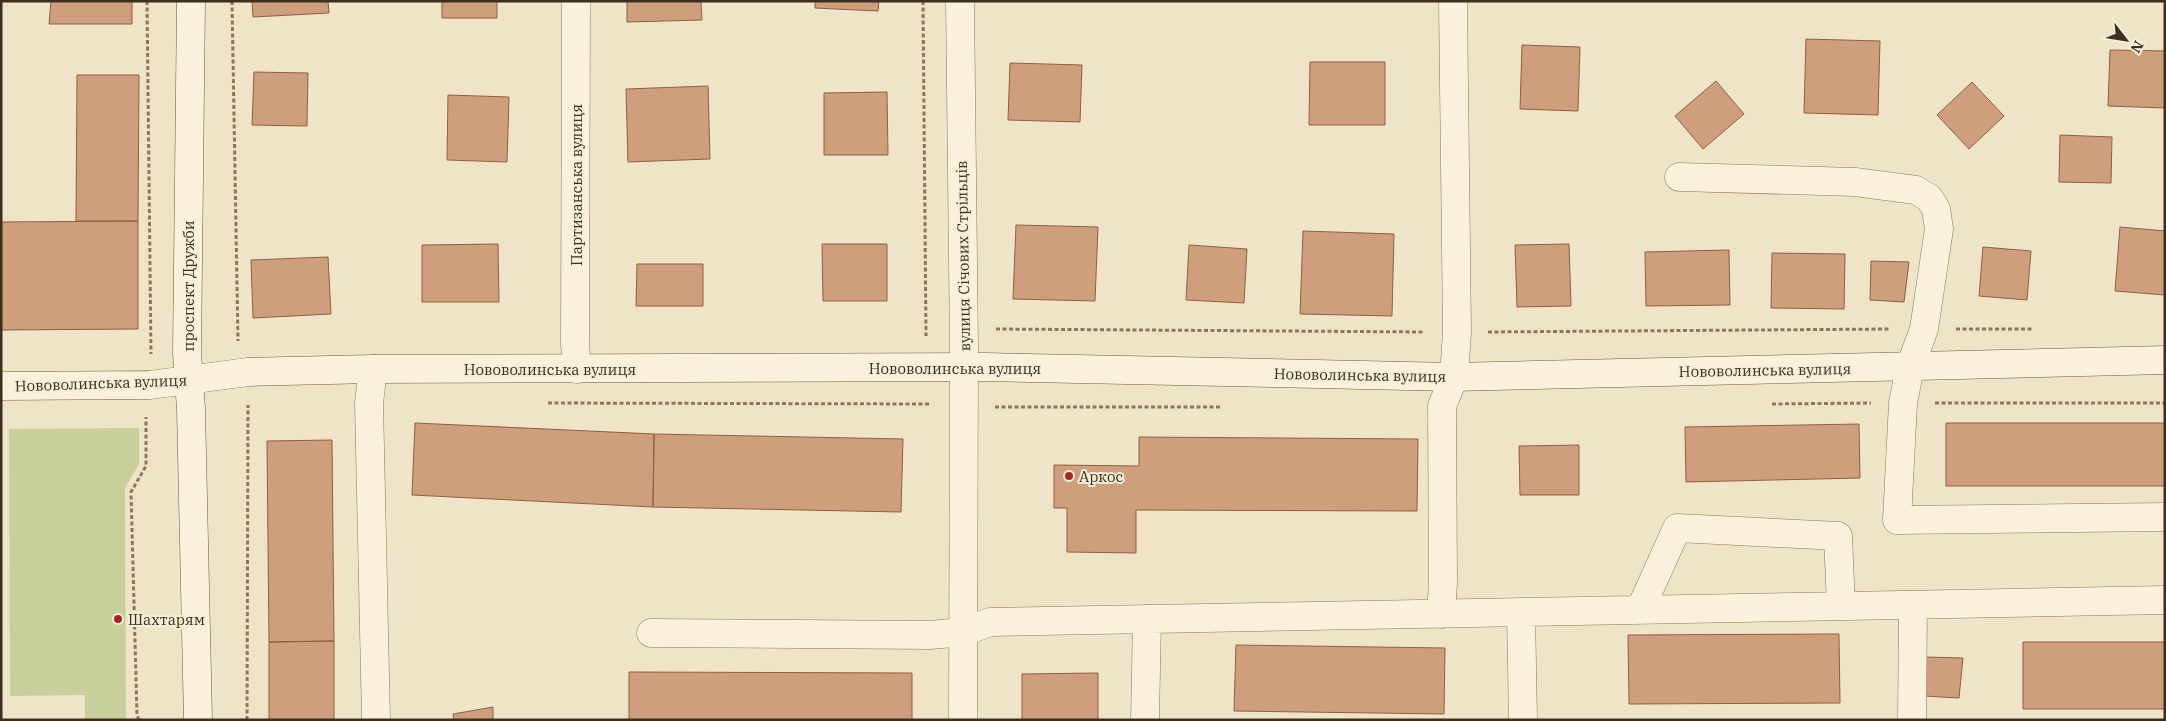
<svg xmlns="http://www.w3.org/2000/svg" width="2166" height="721" font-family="'IBM Plex Serif',serif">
<rect width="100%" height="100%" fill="#f0e4c8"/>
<path fill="#c9cf9b" d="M 139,428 L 139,464 L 125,488 L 126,720 L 85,720 L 85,695 L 10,696 L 9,429 Z"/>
<path fill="#cf9f7d" stroke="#8d5f41" d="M 51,1 L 132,1 L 132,24 L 49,24 Z
M 252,1 L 328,1 L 329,13 L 253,17 Z
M 442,1 L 497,1 L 497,18 L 442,18 Z
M 627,1 L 701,1 L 702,20 L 627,22 Z
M 815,1 L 879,1 L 878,11 L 815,8 Z
M 1806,39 L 1880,41 L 1878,115 L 1804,113 Z
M 1522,45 L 1580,47 L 1578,111 L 1520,109 Z
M 2110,50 L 2165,51 L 2165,108 L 2108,106 Z
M 1310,62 L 1385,62 L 1385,125 L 1309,125 Z
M 1010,63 L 1082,65 L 1080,122 L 1008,120 Z
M 254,72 L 308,73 L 307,126 L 252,125 Z
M 77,75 L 139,75 L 138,221 L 76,221 Z
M 1716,81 L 1744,114 L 1703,149 L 1675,116 Z
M 1972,82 L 2004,116 L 1969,149 L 1937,115 Z
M 708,86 L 710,159 L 628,162 L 626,89 Z
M 887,92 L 888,155 L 824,155 L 824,93 Z
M 448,95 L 509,97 L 507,162 L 447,160 Z
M 2060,135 L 2112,137 L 2111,183 L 2059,182 Z
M 138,221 L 138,329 L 1,330 L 1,222 Z
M 1016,225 L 1098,227 L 1095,301 L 1013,299 Z
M 2120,227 L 2165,231 L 2165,295 L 2115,291 Z
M 1303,231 L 1394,234 L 1392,316 L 1300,314 Z
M 498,244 L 499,302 L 422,302 L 422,245 Z
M 822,244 L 887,244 L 887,301 L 823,301 Z
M 1569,244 L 1571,306 L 1517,307 L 1515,245 Z
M 1189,245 L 1247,249 L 1244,303 L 1186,300 Z
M 1983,247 L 2031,251 L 2027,300 L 1979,296 Z
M 1729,250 L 1730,305 L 1646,306 L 1645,252 Z
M 1772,253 L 1845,254 L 1844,309 L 1771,308 Z
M 328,257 L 331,314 L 253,318 L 251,260 Z
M 1871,261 L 1909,262 L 1904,302 L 1870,300 Z
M 637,264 L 703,264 L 703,306 L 636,306 Z
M 415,423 L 654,434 L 653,507 L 412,495 Z
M 1946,423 L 2165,423 L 2165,486 L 1946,486 Z
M 1859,424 L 1860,478 L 1686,482 L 1685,427 Z
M 654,434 L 903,439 L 901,512 L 653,507 Z
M 1139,437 L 1418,439 L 1417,511 L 1136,510 L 1136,553 L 1067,552 L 1067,508 L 1054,508 L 1054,465 L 1139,466 Z
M 332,440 L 334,641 L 269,642 L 267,441 Z
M 1579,445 L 1579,495 L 1520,495 L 1519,446 Z
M 1839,634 L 1840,703 L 1629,704 L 1628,635 Z
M 334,641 L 334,720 L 269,720 L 269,642 Z
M 2023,642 L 2165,642 L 2165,709 L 2023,709 Z
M 1236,645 L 1445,648 L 1444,714 L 1234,711 Z
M 1925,657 L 1963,658 L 1959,698 L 1924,696 Z
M 629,672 L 912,673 L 912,720 L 629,720 Z
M 1098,673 L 1098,720 L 1022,720 L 1022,674 Z
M 493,707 L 493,720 L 454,720 L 453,714 Z"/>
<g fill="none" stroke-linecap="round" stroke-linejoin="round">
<defs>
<path id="street" d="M 576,1 L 575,344 L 577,369
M 960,1 L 964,348 L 963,720
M 1679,177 L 1855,182 L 1916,190 L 1929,198 L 1936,209 L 1939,229 L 1924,329 L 1910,367 L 1903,403 L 1897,520 L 2165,517
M 373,369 L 369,403 L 376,720
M 1640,610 L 1677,528 L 1838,536 L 1841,606
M 1521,612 L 1523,720
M 1441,614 L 1443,583 L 1442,406 L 1454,377 L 1457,332 L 1453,1
M 651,633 L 930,635 L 963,632 L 990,622 L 2165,600
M 1145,720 L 1147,619
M 1912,720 L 1913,605"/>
<path id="secondary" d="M 191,1 L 187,353 L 191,409 L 198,720
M 1,386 L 150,385 L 248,372 L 373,369 L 985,367 L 1454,377 L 2165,360"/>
</defs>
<use href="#street" stroke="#8d765c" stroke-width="29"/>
<use href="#secondary" stroke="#6f573f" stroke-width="29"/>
<path stroke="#8d765c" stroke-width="3" stroke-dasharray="4 2.5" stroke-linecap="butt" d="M 147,1 L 151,354
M 232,1 L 238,341
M 923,1 L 926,336
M 996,329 L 1424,332
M 1956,329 L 2032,329
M 1488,332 L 1889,329
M 548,403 L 931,404
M 1935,403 L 2165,403
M 1772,404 L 1871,403
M 995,407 L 1221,407
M 139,720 L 137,715 L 131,492 L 146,466 L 146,417
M 247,720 L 248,405"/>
<use href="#street" stroke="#faf1dc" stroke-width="28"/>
<use href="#secondary" stroke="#faf1dc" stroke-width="28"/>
</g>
<g fill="#9e2a2b" stroke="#f7eed8" stroke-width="2">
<circle cx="1069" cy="476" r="5"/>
<circle cx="118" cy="619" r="5"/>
</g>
<g text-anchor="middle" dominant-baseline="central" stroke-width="4" stroke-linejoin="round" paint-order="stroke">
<g font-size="15" fill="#3d2e20" stroke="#f7eed8">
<text transform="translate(576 185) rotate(-90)">Партизанська вулиця</text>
<text transform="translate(963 256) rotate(-91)">вулиця Січових Стрільців</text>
<text transform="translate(188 286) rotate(-90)">проспект Дружби</text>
<text x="955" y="368">Нововолинська вулиця</text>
<text x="550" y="369">Нововолинська вулиця</text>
<text transform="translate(1765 370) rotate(-1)">Нововолинська вулиця</text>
<text transform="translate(1360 375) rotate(1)">Нововолинська вулиця</text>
<text transform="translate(101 383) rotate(-2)">Нововолинська вулиця</text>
</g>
<g font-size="15" fill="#3d2e20" stroke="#f7eed8" text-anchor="start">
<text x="1079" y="476">Аркос</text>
<text x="128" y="619">Шахтарям</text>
</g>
</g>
<rect width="2166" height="721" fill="none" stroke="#3d2e20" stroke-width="5"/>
<g transform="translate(2126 40) rotate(121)" stroke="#f7eed8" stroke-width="4" paint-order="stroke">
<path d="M0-4L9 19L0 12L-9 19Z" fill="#3d2e20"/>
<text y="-8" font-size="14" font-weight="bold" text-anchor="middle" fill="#3d2e20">N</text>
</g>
</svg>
